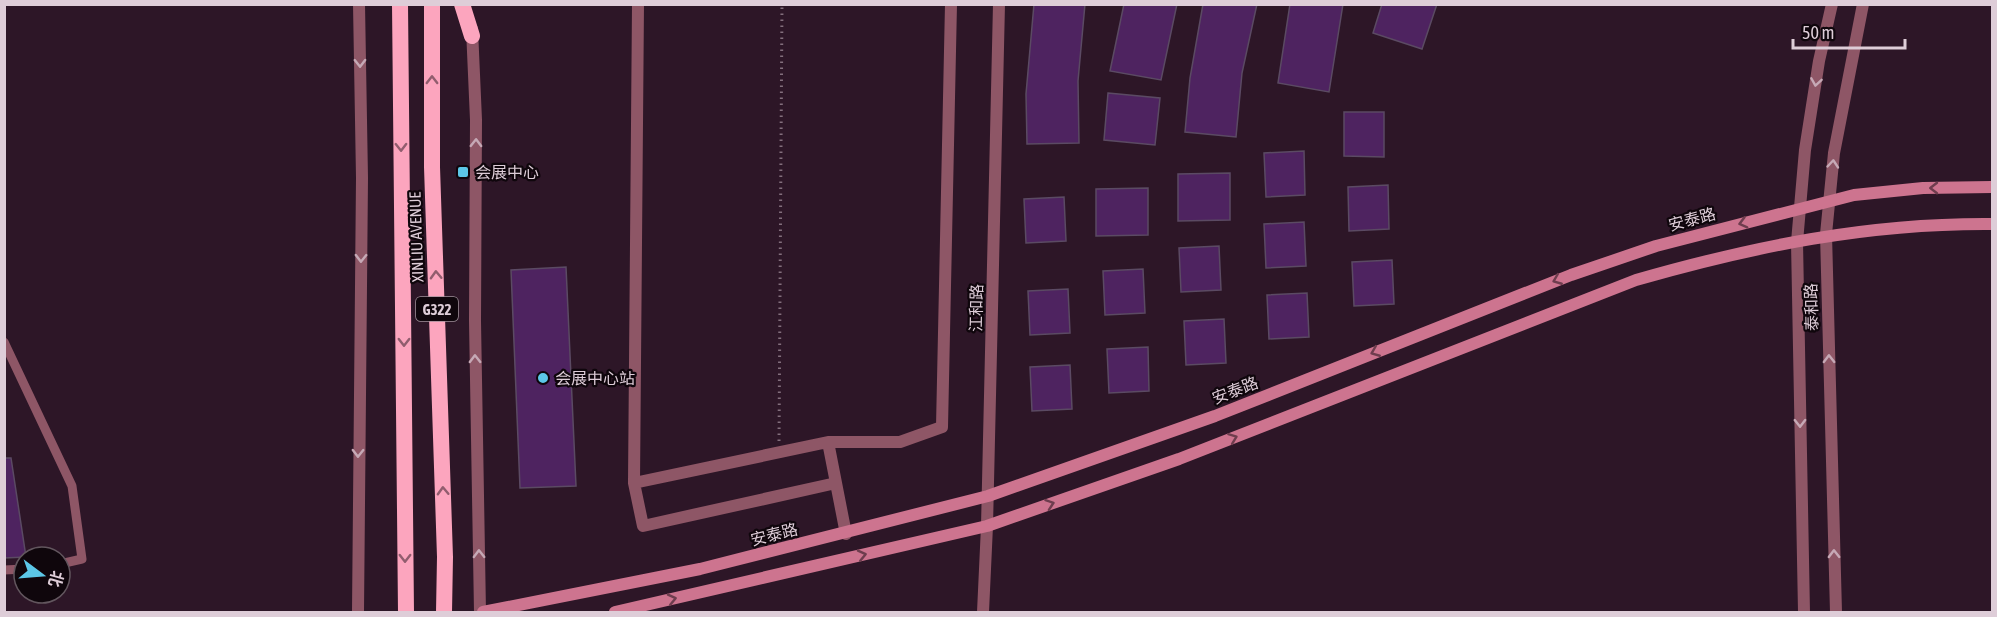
<svg xmlns="http://www.w3.org/2000/svg" width="1997" height="617" font-family="'Asap Condensed','Noto Sans SC',sans-serif">
<rect width="100%" height="100%" fill="#2d1627"/>
<path fill="#4e2360" stroke="#5b4a63" stroke-width="1.5" d="M 1034,4 L 1085,4 L 1078,81 L 1079,143 L 1027,144 L 1026,94 Z
M 1124,4 L 1177,4 L 1161,80 L 1110,71 Z
M 1203,4 L 1257,4 L 1242,73 L 1236,137 L 1185,132 L 1190,78 Z
M 1290,4 L 1343,4 L 1329,92 L 1278,83 Z
M 1382,4 L 1437,4 L 1422,49 L 1373,33 Z
M 1108,93 L 1160,98 L 1155,145 L 1104,140 Z
M 1344,112 L 1384,112 L 1384,157 L 1344,156 Z
M 1304,151 L 1305,195 L 1266,197 L 1264,153 Z
M 1230,173 L 1230,220 L 1178,221 L 1178,174 Z
M 1388,185 L 1389,229 L 1349,231 L 1348,187 Z
M 1148,188 L 1148,235 L 1096,236 L 1096,189 Z
M 1064,197 L 1066,241 L 1026,243 L 1024,199 Z
M 1304,222 L 1306,266 L 1266,268 L 1264,224 Z
M 1219,246 L 1221,290 L 1181,292 L 1179,248 Z
M 1392,260 L 1394,304 L 1354,306 L 1352,262 Z
M 566,267 L 576,486 L 520,488 L 511,270 Z
M 1143,269 L 1145,313 L 1105,315 L 1103,271 Z
M 1068,289 L 1070,333 L 1030,335 L 1028,291 Z
M 1307,293 L 1309,337 L 1269,339 L 1267,295 Z
M 1224,319 L 1226,363 L 1186,365 L 1184,321 Z
M 1148,347 L 1149,391 L 1109,393 L 1107,349 Z
M 1070,365 L 1072,409 L 1032,411 L 1030,367 Z
M 4,458 L 11,458 L 26,557 L 4,558 Z"/>
<g fill="none" stroke-linecap="round" stroke-linejoin="round">
<path stroke="#836f7d" stroke-width="3" stroke-dasharray="1.5 4.5" stroke-linecap="butt" d="M 779,441 L 782,4"/>
<path stroke="#8e5666" stroke-width="9" d="M 4,342 L 72,486 L 82,559 L 60,564
M 4,570 L 24,569"/>
<path stroke="#8e5666" stroke-width="12" d="M 638,4 L 634,483 L 643,526 L 836,483
M 828,442 L 900,442 L 942,427 L 951,4
M 634,483 L 828,442 L 846,534"/>
<path stroke="#8e5666" stroke-width="12" d="M 472,29 L 476,120 L 475,321 L 480,612
M 358,612 L 362,178 L 359,4
M 983,612 L 987,526 L 999,4
M 1804,612 L 1797,242 L 1805,150 L 1819,61 L 1832,4
M 1836,612 L 1826,234 L 1834,153 L 1863,4"/>
<path stroke="#cd748f" stroke-width="12" d="M 483,612 L 700,569 L 988,496 L 1215,416 L 1571,275 L 1656,246 L 1854,195 L 1923,188 L 1992,187
M 615,612 L 987,526 L 1179,459 L 1636,280 C 1755,246 1868,223 1992,224"/>
<path stroke="#fca5be" stroke-width="16" d="M 400,4 L 406,612
M 432,4 L 432,167 L 445,557 L 444,612
M 462,4 L 472,36"/>
</g>
<defs><path id="oneway-chevron" d="M-2-3.5L2.5 0L-2 3.5" fill="none" stroke-width="1.6" stroke-linecap="round" stroke-linejoin="round" transform="scale(1.5)"/></defs>
<g stroke="#c6a9b6">
<use href="#oneway-chevron" transform="translate(360 63) rotate(89)"/>
<use href="#oneway-chevron" transform="translate(1816 82) rotate(99)"/>
<use href="#oneway-chevron" transform="translate(476 143) rotate(-89)"/>
<use href="#oneway-chevron" transform="translate(1833 164) rotate(-85)"/>
<use href="#oneway-chevron" transform="translate(361 258) rotate(91)"/>
<use href="#oneway-chevron" transform="translate(475 359) rotate(-91)"/>
<use href="#oneway-chevron" transform="translate(1829 359) rotate(-91)"/>
<use href="#oneway-chevron" transform="translate(1800 423) rotate(89)"/>
<use href="#oneway-chevron" transform="translate(358 453) rotate(91)"/>
<use href="#oneway-chevron" transform="translate(479 554) rotate(-91)"/>
<use href="#oneway-chevron" transform="translate(1834 554) rotate(-91)"/>
</g>
<g stroke="#915d6e">
<use href="#oneway-chevron" transform="translate(432 80) rotate(-90)"/>
<use href="#oneway-chevron" transform="translate(401 147) rotate(89)"/>
<use href="#oneway-chevron" transform="translate(436 275) rotate(-92)"/>
<use href="#oneway-chevron" transform="translate(404 342) rotate(90)"/>
<use href="#oneway-chevron" transform="translate(443 491) rotate(-92)"/>
<use href="#oneway-chevron" transform="translate(405 558) rotate(90)"/>
</g>
<g stroke="#6e3d4e">
<use href="#oneway-chevron" transform="translate(1934 188) rotate(180)"/>
<use href="#oneway-chevron" transform="translate(1743 223) rotate(165)"/>
<use href="#oneway-chevron" transform="translate(1557 280) rotate(158)"/>
<use href="#oneway-chevron" transform="translate(1375 352) rotate(158)"/>
<use href="#oneway-chevron" transform="translate(1233 438) rotate(-21)"/>
<use href="#oneway-chevron" transform="translate(1050 504) rotate(-19)"/>
<use href="#oneway-chevron" transform="translate(862 555) rotate(-13)"/>
<use href="#oneway-chevron" transform="translate(672 599) rotate(-13)"/>
</g>
<g fill="#5cc7e8" stroke="#0f060c" stroke-width="2">
<rect x="457" y="166" width="12" height="12" rx="3"/>
<circle cx="543" cy="378" r="6"/>
</g>
<g text-anchor="middle" dominant-baseline="central" stroke-width="4.5" stroke-linejoin="round" paint-order="stroke">
<rect fill="#0f060c" stroke="#a0919b" stroke-width="1.5" x="416" y="297" width="42" height="24" rx="4.5"/>
<g font-size="15" font-weight="bold" fill="#decdd8">
<text x="437" y="309">G322</text>
</g>
<g font-size="16" fill="#decdd8" stroke="#0f060c" text-anchor="start">
<text x="475" y="172">会展中心</text>
<text x="555" y="378">会展中心站</text>
</g>
<g font-size="16" fill="#decdd8" stroke="#0f060c">
<text transform="translate(1692 219) rotate(-15)">安泰路</text>
<text transform="translate(416 237) rotate(-92)">XINLIU AVENUE</text>
<text transform="translate(1811 307) rotate(-91)">泰和路</text>
<text transform="translate(976 308) rotate(-89)">江和路</text>
<text transform="translate(1235 390) rotate(-21)">安泰路</text>
<text transform="translate(774 534) rotate(-14)">安泰路</text>
</g>
</g>
<rect width="1997" height="617" fill="none" stroke="#decdd8" stroke-width="12"/>
<g transform="translate(42 575) rotate(106)"><circle r="28" fill="#0f060c" stroke="#62565e" stroke-width="1.5"/>
<path d="M0-4.5L10 22L0 15L-10 22Z" fill="#5cc7e8"/>
<text y="-9" font-size="16" font-weight="bold" text-anchor="middle" fill="#decdd8">北</text>
</g>
<path d="M1793 39v9h112v-9" fill="none" stroke="#decdd8" stroke-width="3"/>
<text x="1802" y="39" font-size="18" fill="#decdd8" stroke="#0f060c" stroke-width="4.5" paint-order="stroke">50 m</text>
</svg>
